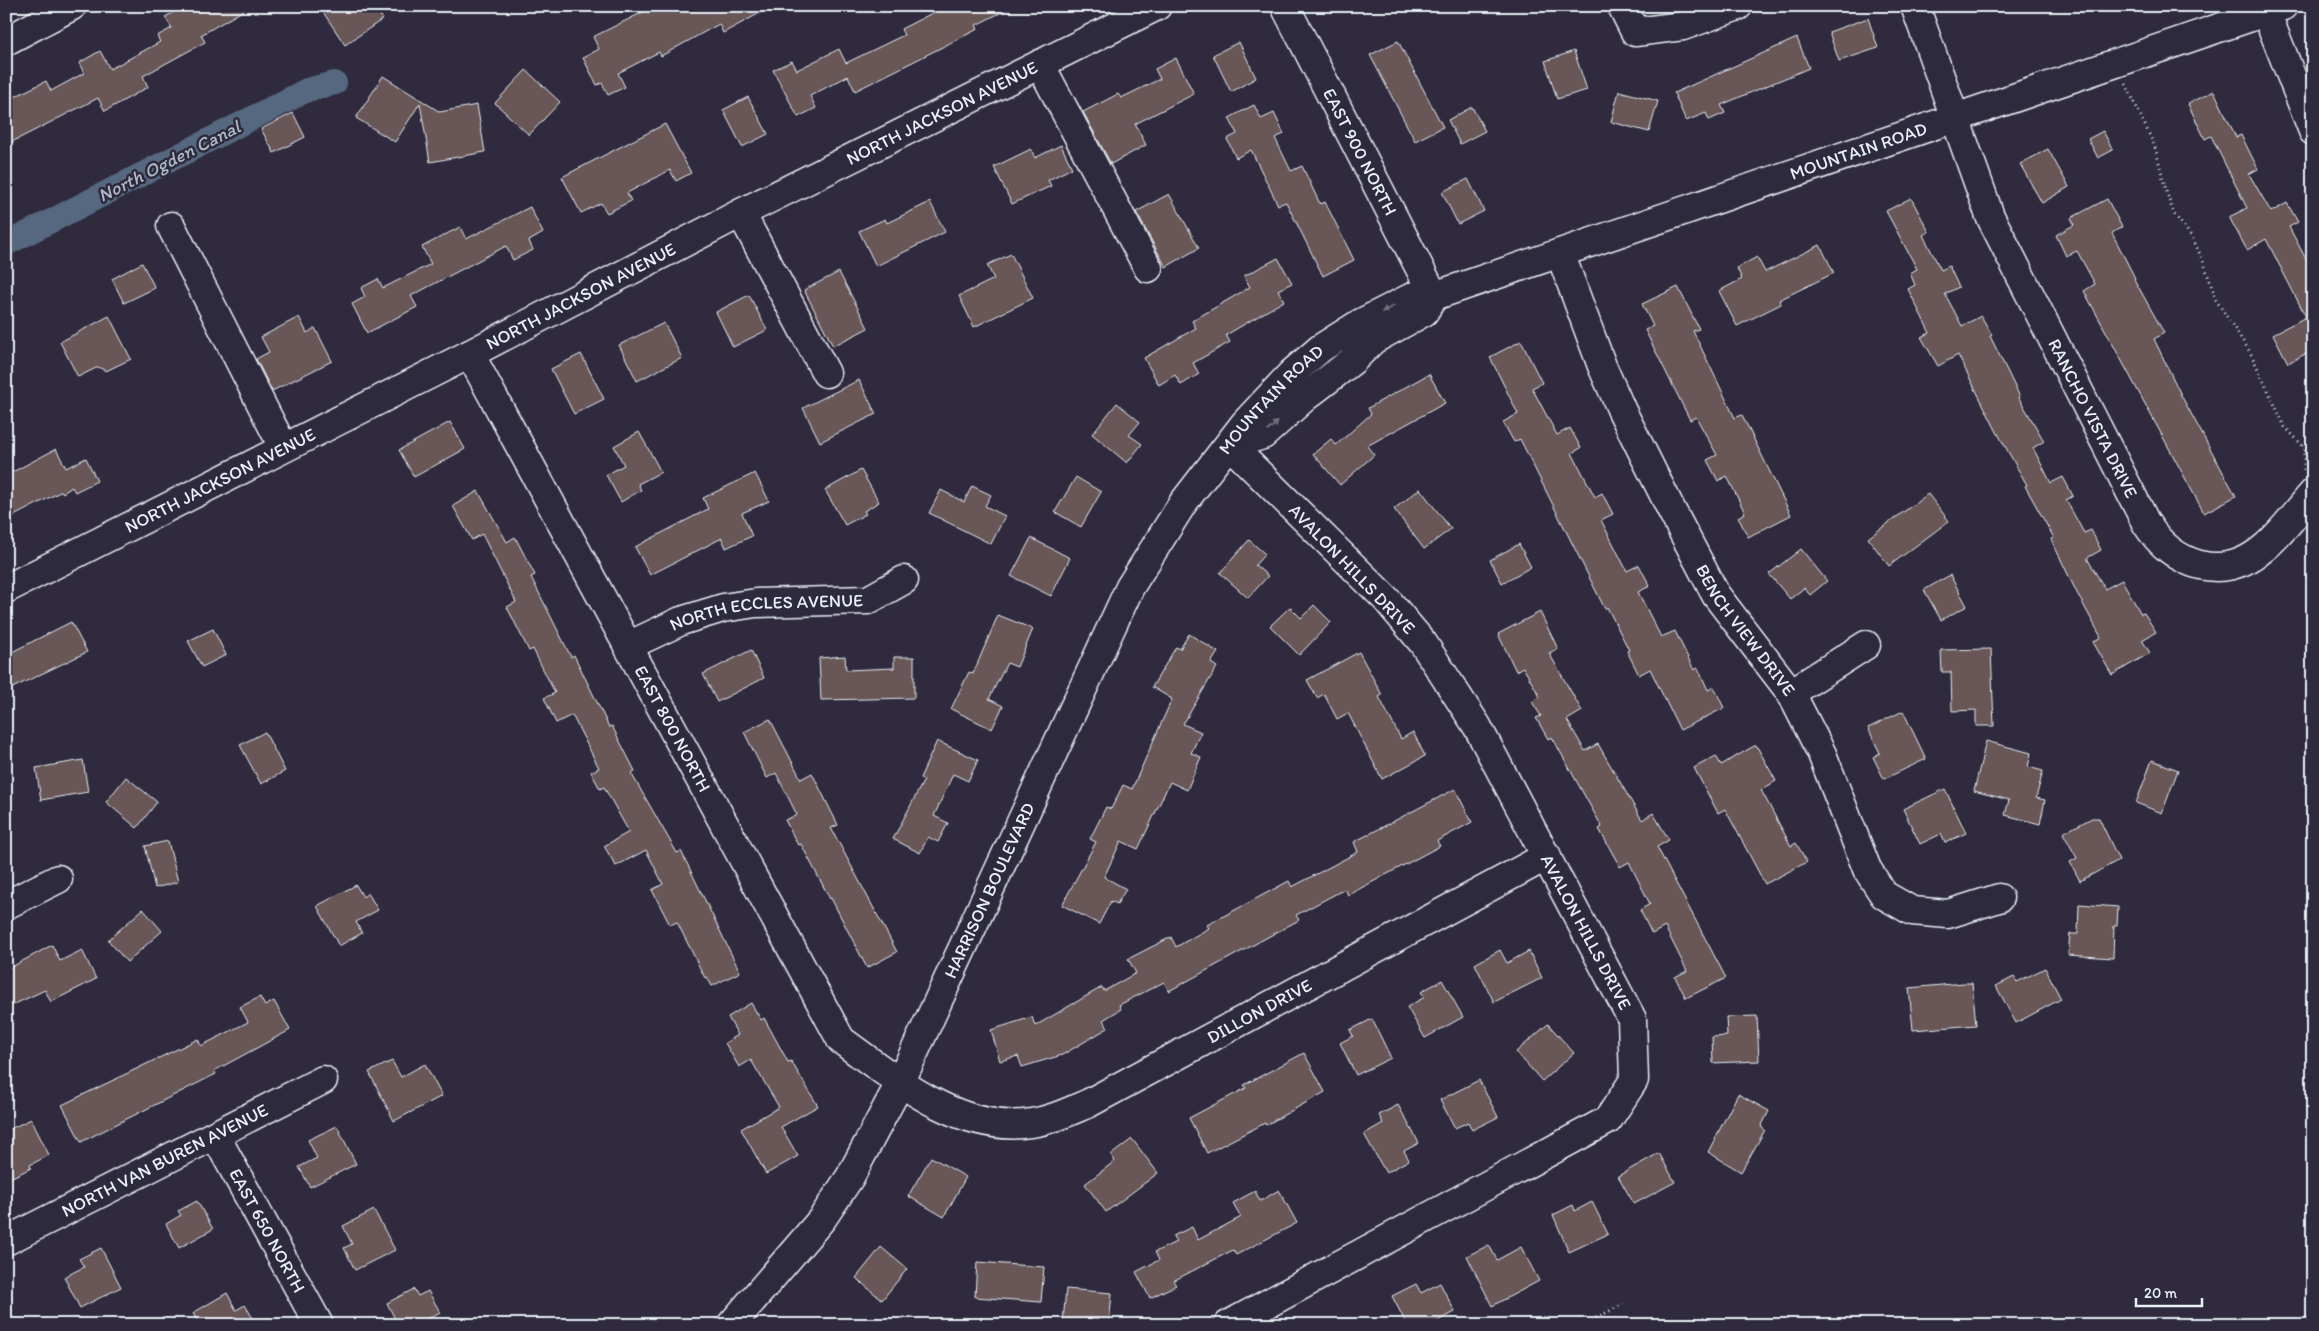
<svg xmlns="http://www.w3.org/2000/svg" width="2319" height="1331" font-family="Itim,sans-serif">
<rect width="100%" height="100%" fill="#2f2a3d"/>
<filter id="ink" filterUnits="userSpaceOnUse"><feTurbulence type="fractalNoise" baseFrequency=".02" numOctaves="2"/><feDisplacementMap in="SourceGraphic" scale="10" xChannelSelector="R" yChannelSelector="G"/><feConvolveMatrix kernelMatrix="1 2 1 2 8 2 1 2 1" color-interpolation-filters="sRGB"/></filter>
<g filter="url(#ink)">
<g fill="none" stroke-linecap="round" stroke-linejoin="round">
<path stroke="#556880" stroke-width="24" d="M 6,244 L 307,90 L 335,83"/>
</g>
<path fill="#695757" stroke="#e8f1f8" d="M 186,6 L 251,6 L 201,35 L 205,42 L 143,76 L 148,87 L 105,111 L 98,98 L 6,145 L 6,101 L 46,81 L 51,91 L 84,73 L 79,63 L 100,51 L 110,69 L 160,42 L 157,36 L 172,28 L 165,17 Z
M 319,6 L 374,6 L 383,19 L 345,45 Z
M 655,6 L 773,6 L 723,33 L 719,24 L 661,56 L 659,52 L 618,73 L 625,87 L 608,95 L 602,83 L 597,85 L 583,58 L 599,49 L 593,37 Z
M 946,6 L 1014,6 L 976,25 L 978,29 L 855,91 L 848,76 L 810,96 L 816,108 L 798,117 L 773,70 L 792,61 L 797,70 L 839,49 L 846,63 L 904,35 L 901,29 Z
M 1868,18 L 1878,48 L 1839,61 L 1829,32 Z
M 1797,38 L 1809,68 L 1721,105 L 1725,113 L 1709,120 L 1706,113 L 1686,121 L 1674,93 Z
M 1398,41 L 1443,127 L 1415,141 L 1370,55 Z
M 1239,42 L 1256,78 L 1231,92 L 1213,55 Z
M 1574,51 L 1587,90 L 1557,99 L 1545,61 Z
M 1176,58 L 1194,94 L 1135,124 L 1146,145 L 1111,164 L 1083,112 L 1118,94 L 1121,98 L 1160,79 L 1155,69 Z
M 526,70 L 560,102 L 529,135 L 495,103 Z
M 383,76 L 440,112 L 477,105 L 485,152 L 430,162 L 420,103 L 395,142 L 356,118 Z
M 1619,91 L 1658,101 L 1649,132 L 1611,122 Z
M 2214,91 L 2236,137 L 2241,135 L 2258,169 L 2249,174 L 2271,212 L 2287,203 L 2298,222 L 2289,227 L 2306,259 L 2313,256 L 2313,350 L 2288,363 L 2273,334 L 2306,317 L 2266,239 L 2247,250 L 2229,217 L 2247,208 L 2211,136 L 2205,139 L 2188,104 Z
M 748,97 L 768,134 L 742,147 L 723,110 Z
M 1254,105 L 1261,119 L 1274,113 L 1284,134 L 1275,138 L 1291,171 L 1302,166 L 1320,204 L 1325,202 L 1354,260 L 1323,276 L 1286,202 L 1278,205 L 1251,150 L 1236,158 L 1227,139 L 1237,134 L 1229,118 Z
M 1472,107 L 1485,131 L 1460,144 L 1448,120 Z
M 293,113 L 305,137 L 274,153 L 261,129 Z
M 665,124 L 691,173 L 676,181 L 670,170 L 627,193 L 631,201 L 607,213 L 601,203 L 581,213 L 562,177 Z
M 2103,131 L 2113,150 L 2098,158 L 2088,139 Z
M 1061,145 L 1072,168 L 1048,180 L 1051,186 L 1012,204 L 994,167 L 1031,149 L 1035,158 Z
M 2048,149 L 2069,187 L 2042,203 L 2020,164 Z
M 1468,179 L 1484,211 L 1458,224 L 1442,192 Z
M 1169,194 L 1199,248 L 1166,267 L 1136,212 Z
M 1911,198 L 1929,232 L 1923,235 L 1941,270 L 1949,266 L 1959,287 L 1945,294 L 1962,326 L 1981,316 L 1992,335 L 1990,336 L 2020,397 L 2019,398 L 2044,441 L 2033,448 L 2051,483 L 2063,477 L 2073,496 L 2066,500 L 2084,533 L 2091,530 L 2101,550 L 2087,558 L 2105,589 L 2122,580 L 2141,614 L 2144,613 L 2156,632 L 2142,640 L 2150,653 L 2112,675 L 2093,642 L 2101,637 L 2077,593 L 2051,539 L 2054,538 L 2025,486 L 2027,485 L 1997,432 L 1958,355 L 1938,366 L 1921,337 L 1930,333 L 1908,289 L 1915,285 L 1910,273 L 1917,269 L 1886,211 Z
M 2107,199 L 2122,227 L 2112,233 L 2135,278 L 2134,279 L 2164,333 L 2154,339 L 2182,397 L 2236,496 L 2204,513 L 2084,291 L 2095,284 L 2077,251 L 2066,256 L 2056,235 L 2074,225 L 2071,218 Z
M 930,202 L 945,232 L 876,266 L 859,231 L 885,219 L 887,223 Z
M 530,207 L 543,233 L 529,241 L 533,250 L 513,260 L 506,246 L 411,296 L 417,307 L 367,333 L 352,304 L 365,297 L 361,288 L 378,279 L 383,288 L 431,264 L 422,247 L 460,227 L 466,239 Z
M 1820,245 L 1834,273 L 1779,300 L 1781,304 L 1737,326 L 1719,291 L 1742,279 L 1737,268 L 1757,257 L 1765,272 Z
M 1011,254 L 1033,298 L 974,327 L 959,296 L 994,279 L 987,265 Z
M 1278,258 L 1292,283 L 1278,290 L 1284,301 L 1226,335 L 1230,342 L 1193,363 L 1199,374 L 1181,385 L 1175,375 L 1159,385 L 1144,358 L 1196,328 L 1192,321 L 1250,287 L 1244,276 Z
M 142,263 L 155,288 L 124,303 L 112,279 Z
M 839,272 L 868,328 L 833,346 L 804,290 Z
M 1678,287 L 1699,329 L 1693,331 L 1735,418 L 1742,415 L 1791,515 L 1748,537 L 1738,517 L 1745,513 L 1727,476 L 1718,481 L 1707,460 L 1717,455 L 1696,417 L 1690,420 L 1645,330 L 1653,326 L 1642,304 Z
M 749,295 L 767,330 L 733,347 L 716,312 Z
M 109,316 L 131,359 L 106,371 L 98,367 L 78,377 L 60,342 Z
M 299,317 L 307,333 L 315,328 L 332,361 L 272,391 L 256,359 L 269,352 L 261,337 Z
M 664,323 L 682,358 L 637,381 L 619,345 Z
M 1521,341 L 1542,383 L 1532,388 L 1557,435 L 1570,428 L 1581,448 L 1572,453 L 1595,497 L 1602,493 L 1613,514 L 1601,520 L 1627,571 L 1639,565 L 1650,586 L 1638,592 L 1661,637 L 1675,631 L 1694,670 L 1698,668 L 1708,690 L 1714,687 L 1724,708 L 1680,730 L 1650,669 L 1639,675 L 1627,651 L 1629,650 L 1607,607 L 1605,609 L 1520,439 L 1514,442 L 1503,422 L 1518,414 L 1490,357 Z
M 581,354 L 604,399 L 574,414 L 551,369 Z
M 1429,374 L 1445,403 L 1367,446 L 1374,455 L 1340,485 L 1313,454 L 1331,439 L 1336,445 L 1371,414 L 1368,408 Z
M 859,380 L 876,414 L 820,442 L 803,408 Z
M 1117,403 L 1140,422 L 1129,435 L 1142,444 L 1127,463 L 1092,434 Z
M 450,422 L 465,449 L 414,477 L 399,450 Z
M 639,432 L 661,472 L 638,484 L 641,490 L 621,502 L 606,475 L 624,465 L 614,446 Z
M 56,449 L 66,468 L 86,458 L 97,481 L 75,492 L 72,487 L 63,493 L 62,491 L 6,520 L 6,473 L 7,475 Z
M 861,470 L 879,502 L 864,511 L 866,514 L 845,525 L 825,490 Z
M 755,473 L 769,501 L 742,513 L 752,536 L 726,548 L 722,538 L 650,575 L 635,547 L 708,509 L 703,498 Z
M 1076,477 L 1101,492 L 1081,527 L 1055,512 Z
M 972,486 L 991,495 L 985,506 L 1005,516 L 991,544 L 929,513 L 941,490 L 964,502 Z
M 1420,489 L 1451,529 L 1424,549 L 1394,509 Z
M 478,491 L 507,542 L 515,537 L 535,575 L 531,577 L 571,657 L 574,655 L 609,727 L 612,726 L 635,771 L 631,773 L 677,853 L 681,851 L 740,972 L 712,986 L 707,977 L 705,978 L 677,922 L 670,925 L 652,890 L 663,884 L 646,850 L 616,866 L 604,846 L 629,832 L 604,787 L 600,789 L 591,772 L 599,768 L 572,715 L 556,723 L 544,698 L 555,693 L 533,649 L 529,651 L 507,607 L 516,602 L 482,534 L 472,540 L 453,506 Z
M 1928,494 L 1949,521 L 1889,566 L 1868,538 Z
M 1031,538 L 1070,558 L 1051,596 L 1011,576 Z
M 1249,540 L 1265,554 L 1255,565 L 1268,576 L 1248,598 L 1220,573 Z
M 1519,544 L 1531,567 L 1502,583 L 1490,560 Z
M 1801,549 L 1827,581 L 1810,595 L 1804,588 L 1790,599 L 1769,574 Z
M 1950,575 L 1967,606 L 1941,620 L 1924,590 Z
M 1314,605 L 1331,622 L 1299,655 L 1270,626 L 1290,607 L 1301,618 Z
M 1540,612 L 1558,649 L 1549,653 L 1582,711 L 1567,720 L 1585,751 L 1598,744 L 1642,820 L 1653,813 L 1669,840 L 1657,847 L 1726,978 L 1686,998 L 1675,977 L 1687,971 L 1665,927 L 1652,934 L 1640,910 L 1650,904 L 1629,862 L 1620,867 L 1599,829 L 1602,827 L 1552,737 L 1548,739 L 1536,718 L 1541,716 L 1532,702 L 1540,697 L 1523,667 L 1516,671 L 1498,634 Z
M 998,615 L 1033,629 L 1017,667 L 1007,663 L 989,699 L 1003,706 L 992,729 L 951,709 L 969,672 L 973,674 Z
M 71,622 L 87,652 L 6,691 L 6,655 Z
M 213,629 L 226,655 L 202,667 L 188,641 Z
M 1189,634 L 1218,652 L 1211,663 L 1217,667 L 1183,724 L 1201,732 L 1191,753 L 1201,757 L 1187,790 L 1170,782 L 1138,849 L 1121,841 L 1104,877 L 1126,889 L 1117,904 L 1111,901 L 1099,924 L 1062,905 L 1096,842 L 1090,839 L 1106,807 L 1111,809 L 1123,785 L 1132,789 L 1172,699 L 1152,687 L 1176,647 L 1180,649 Z
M 1991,649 L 1994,726 L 1976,726 L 1976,710 L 1952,711 L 1951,672 L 1942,672 L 1941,650 Z
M 751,650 L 764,678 L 717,702 L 703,674 Z
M 1359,652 L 1382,695 L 1379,697 L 1401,739 L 1413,732 L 1425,756 L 1382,779 L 1348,713 L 1337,719 L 1324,694 L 1317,698 L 1307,680 Z
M 845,656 L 846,670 L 894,668 L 894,657 L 914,657 L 914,698 L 821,700 L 819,658 Z
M 1903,711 L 1926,759 L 1884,779 L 1873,757 L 1880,753 L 1868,728 Z
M 770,719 L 801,779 L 812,773 L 838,825 L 831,828 L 897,952 L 867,968 L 831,898 L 830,899 L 801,844 L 798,845 L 785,820 L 797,815 L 776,773 L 767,778 L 744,732 Z
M 265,732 L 285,771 L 261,784 L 240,745 Z
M 937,741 L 978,760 L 968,781 L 953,774 L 934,816 L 948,823 L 938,842 L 928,837 L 920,853 L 893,839 L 924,780 L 920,778 Z
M 1986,741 L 2031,753 L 2028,767 L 2043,771 L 2036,798 L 2045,800 L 2040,824 L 2005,815 L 2009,800 L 1974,791 Z
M 1756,745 L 1776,781 L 1761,790 L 1791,846 L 1796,843 L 1807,862 L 1765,884 L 1725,809 L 1718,813 L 1694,768 L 1716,756 L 1721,765 Z
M 83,760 L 88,792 L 41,800 L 36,768 Z
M 2152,760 L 2178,770 L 2162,813 L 2136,803 Z
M 126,777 L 157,802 L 137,828 L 106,802 Z
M 1455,789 L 1472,822 L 1437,841 L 1440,846 L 1348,895 L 1345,889 L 1296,915 L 1299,920 L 1169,991 L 1164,982 L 1119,1005 L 1121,1009 L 1103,1020 L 1108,1028 L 1062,1055 L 1022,1067 L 1018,1056 L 1000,1061 L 991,1030 L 1032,1017 L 1035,1026 L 1102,987 L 1104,991 L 1136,973 L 1128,959 L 1171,937 L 1176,947 L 1209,928 L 1207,925 L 1289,881 L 1292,887 L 1358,852 L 1354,842 Z
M 1945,789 L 1966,833 L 1945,843 L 1941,834 L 1920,844 L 1903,809 Z
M 2092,818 L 2099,818 L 2119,860 L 2080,881 L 2070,862 L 2077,858 L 2063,833 Z
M 168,841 L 178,882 L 155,888 L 145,846 Z
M 356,885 L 363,897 L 368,893 L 378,910 L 356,922 L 362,933 L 339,946 L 317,906 Z
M 2079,904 L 2118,907 L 2117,926 L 2114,926 L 2113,958 L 2068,955 L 2070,934 L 2078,934 Z
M 143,909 L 162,931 L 127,962 L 108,940 Z
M 52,945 L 60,961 L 82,950 L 96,979 L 51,1002 L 45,990 L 6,1008 L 6,970 Z
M 1500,950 L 1507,963 L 1529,951 L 1542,978 L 1494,1002 L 1475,964 Z
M 2045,968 L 2061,999 L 2016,1023 L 1996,986 L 2014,977 L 2017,982 Z
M 1442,980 L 1463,1017 L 1425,1038 L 1407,1007 L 1425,997 L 1421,992 Z
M 1964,983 L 1972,983 L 1976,1025 L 1913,1030 L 1909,988 Z
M 260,997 L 265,1006 L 274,1001 L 290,1030 L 214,1071 L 216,1074 L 81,1142 L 62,1105 L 198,1039 L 201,1046 L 248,1022 L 240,1007 Z
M 751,1003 L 761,1020 L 764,1018 L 788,1062 L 791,1061 L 818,1106 L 781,1127 L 798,1156 L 766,1174 L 741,1129 L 779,1107 L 751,1060 L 739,1067 L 725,1043 L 738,1035 L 728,1017 Z
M 1757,1016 L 1759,1061 L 1713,1063 L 1712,1037 L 1727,1036 L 1726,1017 Z
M 1372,1019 L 1391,1058 L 1356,1075 L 1340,1043 L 1353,1036 L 1350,1030 Z
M 1548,1024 L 1574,1053 L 1542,1081 L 1516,1052 Z
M 1304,1053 L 1325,1092 L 1266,1125 L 1265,1123 L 1207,1153 L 1189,1118 L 1246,1088 L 1244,1085 Z
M 392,1061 L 401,1077 L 425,1064 L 442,1096 L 394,1121 L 369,1072 Z
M 1479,1080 L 1498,1117 L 1472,1130 L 1468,1122 L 1455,1128 L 1440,1100 Z
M 1738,1094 L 1769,1111 L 1761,1127 L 1765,1130 L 1741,1172 L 1708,1152 Z
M 1398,1105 L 1419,1143 L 1404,1151 L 1409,1160 L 1386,1173 L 1364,1134 L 1383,1123 L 1379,1115 Z
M 31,1119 L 49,1155 L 30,1165 L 31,1168 L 6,1180 L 6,1131 Z
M 337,1126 L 356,1164 L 310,1187 L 299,1167 L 317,1158 L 308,1140 Z
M 1132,1139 L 1158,1173 L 1106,1212 L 1085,1184 L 1115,1161 L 1111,1155 Z
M 1659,1153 L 1675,1182 L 1634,1204 L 1618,1176 Z
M 931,1157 L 966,1177 L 944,1217 L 908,1196 Z
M 1279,1190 L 1297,1223 L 1236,1255 L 1233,1250 L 1173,1281 L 1176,1285 L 1150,1298 L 1136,1272 L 1159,1260 L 1155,1252 L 1176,1242 L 1173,1236 L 1192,1227 L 1198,1240 L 1241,1217 L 1233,1203 L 1255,1191 L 1260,1201 Z
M 197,1201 L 213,1229 L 179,1248 L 166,1224 L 181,1215 L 178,1211 Z
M 1592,1202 L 1608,1234 L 1569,1252 L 1553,1215 L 1573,1205 L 1575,1211 Z
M 374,1210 L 395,1250 L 355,1270 L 344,1248 L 352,1244 L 343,1226 Z
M 1489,1245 L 1497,1260 L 1521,1247 L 1539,1281 L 1492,1306 L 1467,1256 Z
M 881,1247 L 907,1269 L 882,1300 L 856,1278 Z
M 101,1248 L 121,1287 L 80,1308 L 64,1277 L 84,1267 L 79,1259 Z
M 977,1262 L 1044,1267 L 1041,1302 L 975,1297 Z
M 1440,1283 L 1455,1312 L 1430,1325 L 1407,1325 L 1392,1296 L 1416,1284 L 1421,1293 Z
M 414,1289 L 418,1296 L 428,1291 L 440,1312 L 429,1318 L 433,1325 L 398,1325 L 387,1303 Z
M 1066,1289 L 1112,1293 L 1109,1325 L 1063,1322 Z
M 227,1293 L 236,1310 L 245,1305 L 257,1325 L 199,1325 L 193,1313 Z"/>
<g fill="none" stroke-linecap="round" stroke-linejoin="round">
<defs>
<g id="minor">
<path id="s1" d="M 1285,6 L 1434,296"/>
<path d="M 1622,6 L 1635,32 L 1683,26 L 1738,6"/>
<path id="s2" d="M 1915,6 L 1990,216 L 2146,523 C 2173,566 2223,584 2265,547 C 2283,532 2297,511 2313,493"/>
<path d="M 2266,12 L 2313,131"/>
<path d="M 6,41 L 72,6"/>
<path d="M 1040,64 L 1148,268"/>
<path d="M 741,213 L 826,373"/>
<path d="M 171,226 L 283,447"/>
<path id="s3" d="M 1560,253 L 1602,366 L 1622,411 L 1673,513 L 1716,595 L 1791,693 L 1822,754 L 1867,869 L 1884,895 L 1912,911 L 1948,914 L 1999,898"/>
<path id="s4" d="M 470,354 L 841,1040 C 895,1079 960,1134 1031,1123 C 1052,1120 1070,1111 1089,1103 L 1547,856"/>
<path d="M 1230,445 L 1263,435 L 1304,398 L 1352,361 L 1373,340 L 1424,312 L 1434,296"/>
<path id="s5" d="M 6,589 L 470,354 L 741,213 L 1157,6"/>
<path id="s6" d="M 628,646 L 681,621 L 723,608 L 756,603 L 868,600 L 904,580"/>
<path d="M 1791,693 L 1866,645"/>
<path d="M 6,905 L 58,879"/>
<path id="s7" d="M 215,1135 L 319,1325"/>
<path id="s8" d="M 6,1241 L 323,1080"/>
<path id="s9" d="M 731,1325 L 822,1219 L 850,1177 L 900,1083 L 1130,587 L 1183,503 L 1245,423 L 1292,373 L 1321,348 L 1359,324 L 1414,296 L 1434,296 L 2283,6"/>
<path d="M 1228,1325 L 1608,1120 L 1634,1080 L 1632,1019 L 1477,726 L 1423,643 L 1387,600 L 1230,445"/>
</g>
</defs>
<use href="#minor" stroke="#e8f1f8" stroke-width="31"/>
<path stroke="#e8f1f8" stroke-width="3" stroke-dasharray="1 4" stroke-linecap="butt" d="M 2126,84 L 2155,147 L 2167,194 L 2174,214 L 2192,237 L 2204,263 L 2216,300 L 2250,352 L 2285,427 L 2304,447 L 2304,470
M 1589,1325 L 1596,1318 L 1623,1304
M 2300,1325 L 2313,1310"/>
<use href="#minor" stroke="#2f2a3d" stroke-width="28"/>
</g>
<defs><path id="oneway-solid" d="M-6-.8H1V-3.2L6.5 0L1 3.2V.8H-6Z" transform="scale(1.25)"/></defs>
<g fill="#70707e">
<use href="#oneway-solid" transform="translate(1388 309) rotate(153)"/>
<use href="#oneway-solid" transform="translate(1273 426) rotate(-42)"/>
</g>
</g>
<g text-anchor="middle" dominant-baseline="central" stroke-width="5" stroke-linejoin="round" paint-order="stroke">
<g font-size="18" fill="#e8f1f8" stroke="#2f2a3d">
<text stroke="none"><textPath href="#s5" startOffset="1050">NORTH JACKSON AVENUE</textPath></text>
<text stroke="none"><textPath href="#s1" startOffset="164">EAST 900 NORTH</textPath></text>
<text stroke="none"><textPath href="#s9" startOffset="1726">MOUNTAIN ROAD</textPath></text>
<text stroke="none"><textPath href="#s5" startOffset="645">NORTH JACKSON AVENUE</textPath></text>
<text stroke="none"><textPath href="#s9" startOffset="1079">MOUNTAIN ROAD</textPath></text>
<text stroke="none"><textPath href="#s2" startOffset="450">RANCHO VISTA DRIVE</textPath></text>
<text stroke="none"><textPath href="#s5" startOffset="240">NORTH JACKSON AVENUE</textPath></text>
<text transform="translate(1352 569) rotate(46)">AVALON HILLS DRIVE</text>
<text stroke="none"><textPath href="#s6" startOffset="145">NORTH ECCLES AVENUE</textPath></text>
<text stroke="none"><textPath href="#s3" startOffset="422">BENCH VIEW DRIVE</textPath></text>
<text stroke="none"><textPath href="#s4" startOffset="426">EAST 800 NORTH</textPath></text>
<text stroke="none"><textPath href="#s9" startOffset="509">HARRISON BOULEVARD</textPath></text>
<text transform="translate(1586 932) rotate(62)">AVALON HILLS DRIVE</text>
<text stroke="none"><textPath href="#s4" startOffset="1248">DILLON DRIVE</textPath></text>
<text stroke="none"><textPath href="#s8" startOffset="178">NORTH VAN BUREN AVENUE</textPath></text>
<text stroke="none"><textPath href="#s7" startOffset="109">EAST 650 NORTH</textPath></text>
</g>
<g font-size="19" font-style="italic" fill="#adbac8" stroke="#2f2a3d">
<text transform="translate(169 161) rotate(-27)">North Ogden Canal</text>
</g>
</g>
<rect width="2319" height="1331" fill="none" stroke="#2f2a3d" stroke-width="25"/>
<rect x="12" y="12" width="2294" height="1306" fill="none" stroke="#e8f1f8" stroke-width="2" filter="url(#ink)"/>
<path d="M2136 1298v8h66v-8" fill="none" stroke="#e8f1f8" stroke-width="2.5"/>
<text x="2144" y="1298" font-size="15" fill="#e8f1f8" stroke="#2f2a3d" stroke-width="4" paint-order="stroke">20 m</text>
</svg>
